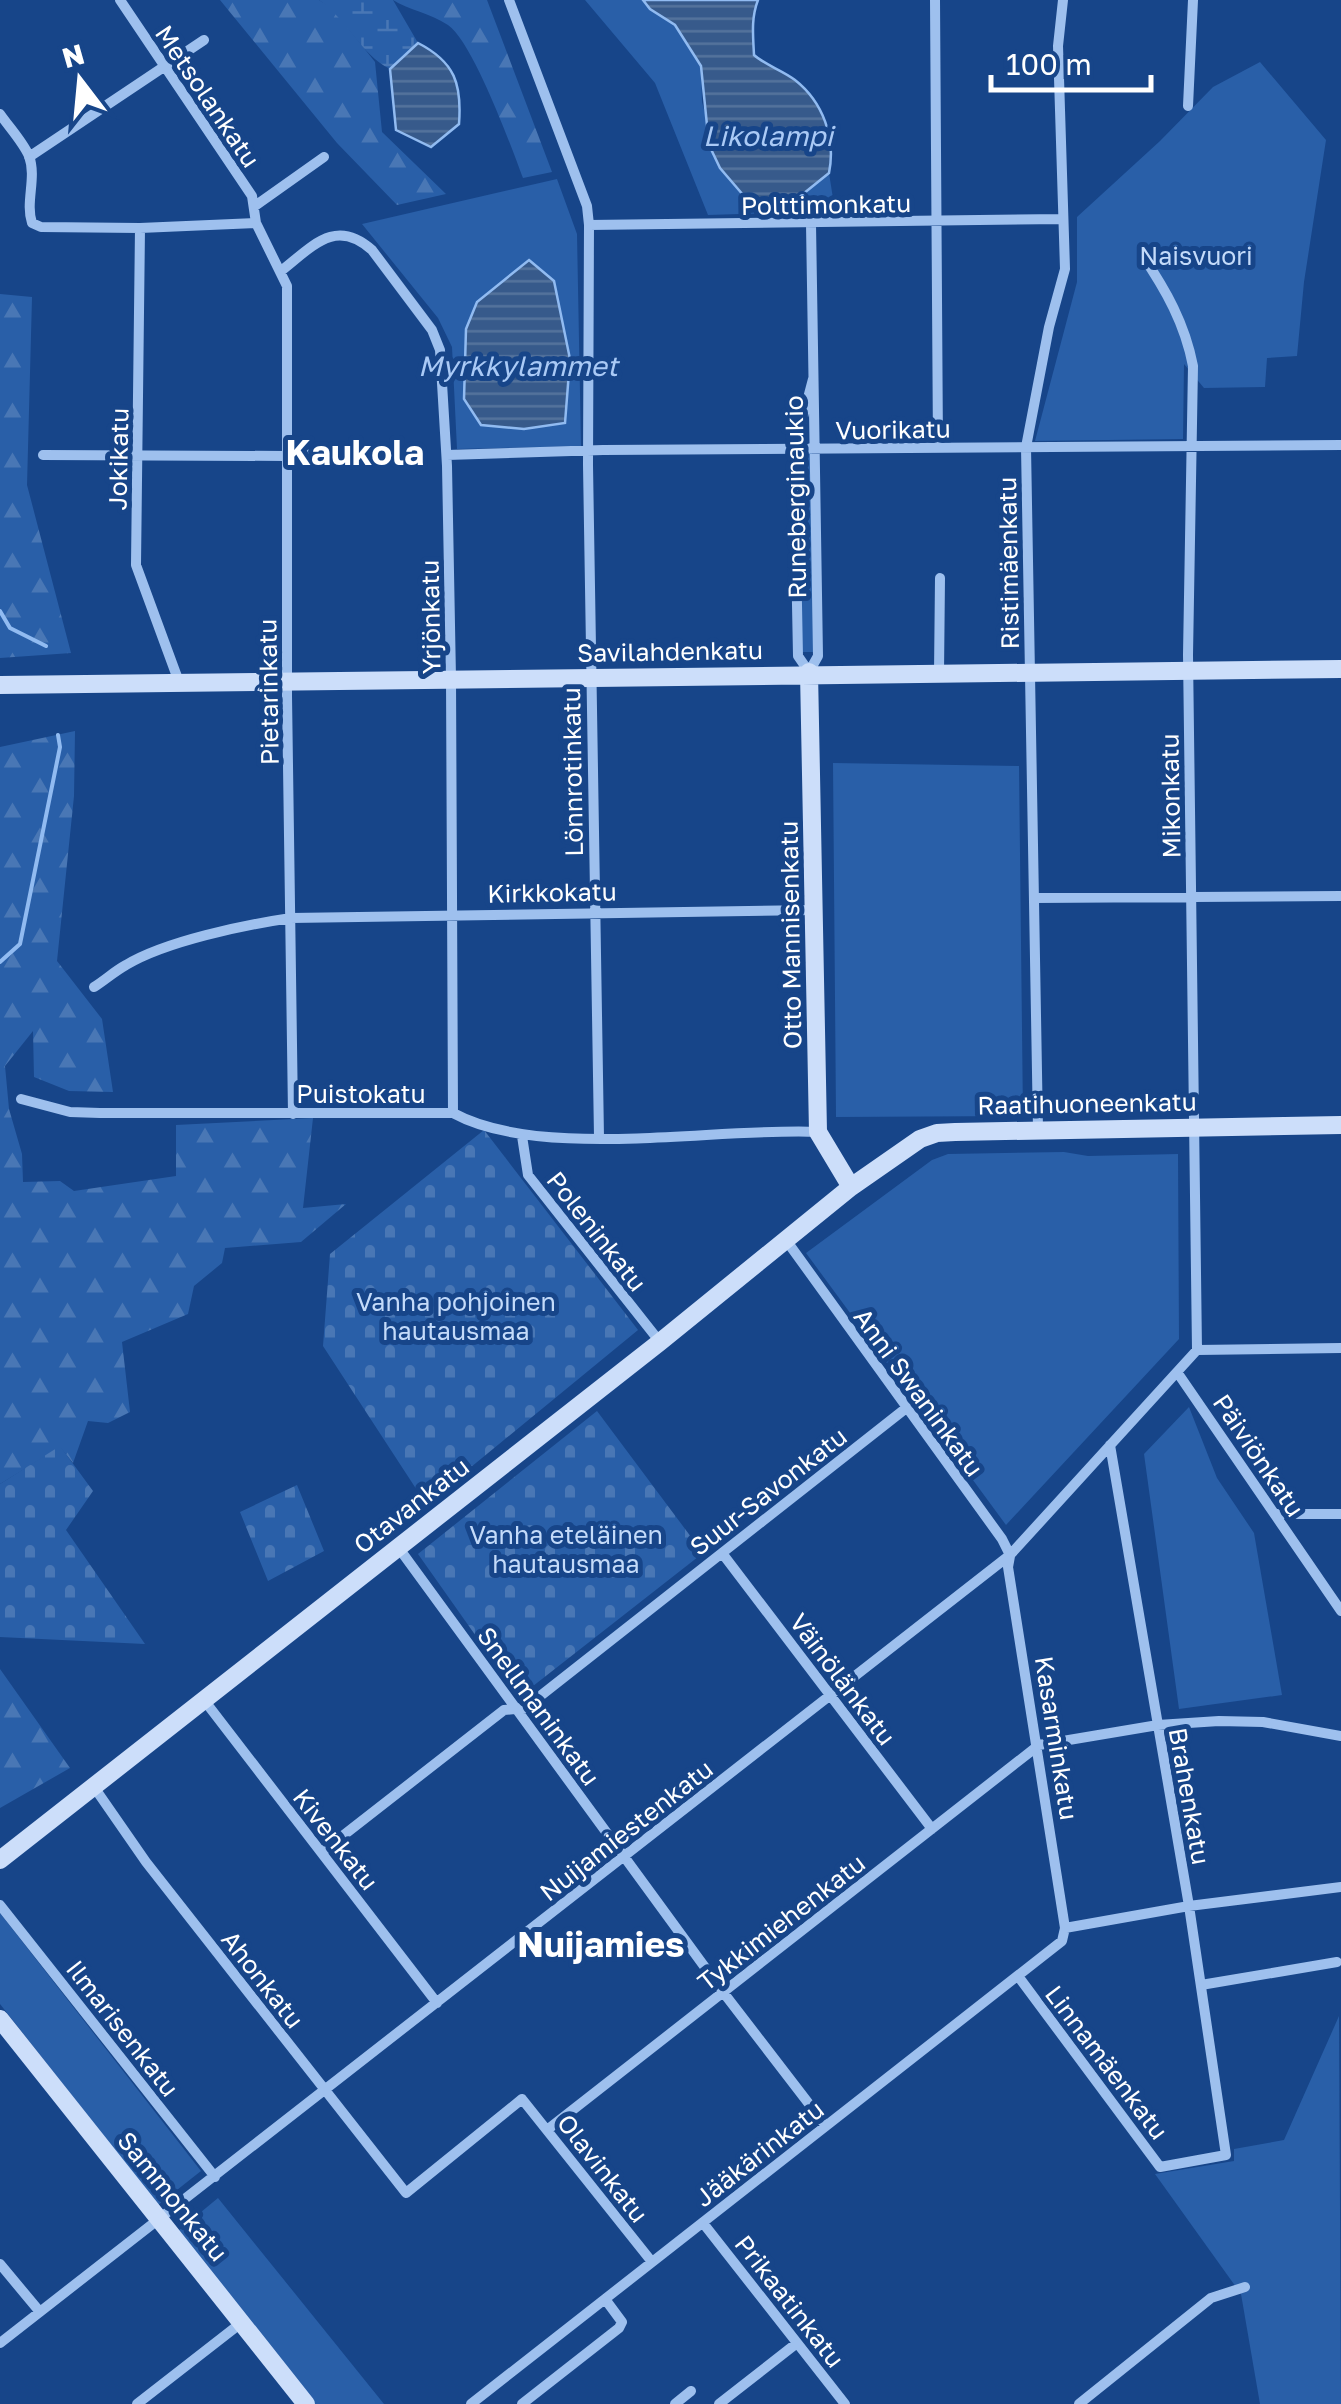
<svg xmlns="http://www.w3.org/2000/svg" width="1341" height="2404" font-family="'Golos Text',sans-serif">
<defs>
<pattern id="forest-firs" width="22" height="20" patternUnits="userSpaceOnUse" patternTransform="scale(2.5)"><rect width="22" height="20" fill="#295fa8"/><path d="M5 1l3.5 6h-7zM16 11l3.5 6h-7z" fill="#4977b5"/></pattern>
<pattern id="wetland-marsh" width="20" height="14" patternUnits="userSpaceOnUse" patternTransform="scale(2.5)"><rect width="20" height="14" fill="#295fa8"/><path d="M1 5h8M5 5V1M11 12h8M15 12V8" fill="none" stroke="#4977b5"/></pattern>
<pattern id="cemetery-stones" width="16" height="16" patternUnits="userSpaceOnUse" patternTransform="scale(2.5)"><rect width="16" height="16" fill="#295fa8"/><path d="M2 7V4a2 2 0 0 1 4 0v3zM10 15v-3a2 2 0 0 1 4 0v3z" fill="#4977b5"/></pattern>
<pattern id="water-rules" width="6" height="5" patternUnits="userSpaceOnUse" patternTransform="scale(2.5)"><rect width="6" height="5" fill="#375a8b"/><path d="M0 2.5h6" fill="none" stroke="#55739c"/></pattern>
</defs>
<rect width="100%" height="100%" fill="#174589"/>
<path fill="#295fa8" d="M 585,0 L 643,0 L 650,9 L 675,25 L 701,66 L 702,102 L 720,168 L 744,196 L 797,198 L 829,173 L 835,211 L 708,215 L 655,83 Z
M 1260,62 L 1326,140 L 1304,282 L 1297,356 L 1267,358 L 1265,387 L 1204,388 L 1184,364 L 1183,439 L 1035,441 L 1077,282 L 1077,217 L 1160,141 L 1213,87 Z
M 557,179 L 577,234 L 581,446 L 457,449 L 452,347 L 438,318 L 362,224 Z
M 797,452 L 812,452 L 815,652 L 800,652 Z
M 833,763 L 1019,766 L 1023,1116 L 836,1117 Z
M 1064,1152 L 1088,1156 L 1178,1154 L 1179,1339 L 1006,1525 L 806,1253 L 932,1160 L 948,1154 Z
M 1189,1407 L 1217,1478 L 1254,1533 L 1282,1695 L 1179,1709 L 1144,1454 Z
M 0,1913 L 201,2171 L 158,2205 L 0,2004 Z
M 1339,2016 L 1341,2404 L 1260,2404 L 1241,2294 L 1155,2174 L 1234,2161 L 1234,2149 L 1284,2140 Z
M 218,2198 L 384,2404 L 314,2404 L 178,2231 Z"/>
<path fill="url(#forest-firs)" d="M 220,0 L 319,0 L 333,9 L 375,62 L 382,132 L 446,194 L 397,205 L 337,143 Z
M 393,0 L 487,0 L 552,172 L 523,178 C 511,146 473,42 448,25 C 430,13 409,10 393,0 Z
M 0,294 L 32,297 L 27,485 L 71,653 L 0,658 Z
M 75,731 L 74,796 L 57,961 L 102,1019 L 113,1092 L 69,1091 L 34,1077 L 33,1031 L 5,1066 L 9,1109 L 22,1154 L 23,1182 L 60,1181 L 74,1191 L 176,1176 L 176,1125 L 313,1118 L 303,1208 L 346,1204 L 301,1242 L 225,1248 L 222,1263 L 194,1286 L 188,1314 L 122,1342 L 130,1412 L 108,1423 L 88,1421 L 73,1463 L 60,1447 L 0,1484 L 0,747 Z
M 0,1669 L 70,1768 L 0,1808 Z"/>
<path fill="url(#wetland-marsh)" d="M 319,0 L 393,0 L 418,43 L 390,69 C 360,54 347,19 319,0 Z"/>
<path fill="url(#cemetery-stones)" d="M 484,1130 L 638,1330 L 426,1504 L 323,1346 L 330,1254 Z
M 597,1411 L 703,1553 L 519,1697 L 418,1554 Z
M 60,1446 L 93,1491 L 66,1530 L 145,1644 L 0,1637 L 0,1484 Z
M 297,1485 L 324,1551 L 268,1581 L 240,1512 Z"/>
<path fill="url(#water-rules)" stroke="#91bbf1" stroke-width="2.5" d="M 643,0 L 758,0 C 751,18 753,35 754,55 C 765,65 782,70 795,80 C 823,102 836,138 829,173 L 798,198 L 765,203 L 744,196 L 720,168 L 709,145 L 701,66 L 675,25 L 650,9 Z
M 418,43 C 455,62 462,84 459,124 L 431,147 L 396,130 L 390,69 Z
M 529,260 L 554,281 L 570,359 L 565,423 L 524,429 L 481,425 L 464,399 L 466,329 L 477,302 Z"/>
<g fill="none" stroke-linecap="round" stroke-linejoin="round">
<path stroke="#91bbf1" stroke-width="4" d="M 0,611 L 10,628 L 46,646
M 0,962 L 20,944 L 60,747 L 58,735"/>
<path stroke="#9ec0ee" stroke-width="10" d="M 120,0 L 252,196 L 256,223 L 287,286 L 287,696 L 293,1114
M 509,0 L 587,206 L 589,225 L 588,465 L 599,1137
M 935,0 L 938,448
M 1188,106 L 1193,0
M 0,114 C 9,127 23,142 29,156 C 37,178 25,202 32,223 L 41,227 L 140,228 L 256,223
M 29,157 L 204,40
M 255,206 L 324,157
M 811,224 L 818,656 L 809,672 L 798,656 L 794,451 L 813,379
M 589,225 L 1063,219
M 140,228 L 136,565 L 179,682
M 1142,255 C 1166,290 1185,324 1193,366 L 1188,655 L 1197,1350
M 281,271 C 312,247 335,217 372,250 L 432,330 L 440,350 L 447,466 L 451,678 L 453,1113
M 43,455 L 286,456 L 359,451
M 447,455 L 603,450 L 1341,445
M 939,673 L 940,578
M 1034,898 L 1341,896
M 94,987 C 105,980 115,971 126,965 C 166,941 244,925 291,918 L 814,910
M 21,1099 L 70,1112 L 100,1113 L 453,1113 C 541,1161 716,1127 818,1132
M 1038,1129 L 1026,447 L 1049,327 L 1065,269 L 1058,46 L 1063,0
M 522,1136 L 528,1175 L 660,1342
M 786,1240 L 1002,1539 L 1010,1555
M 1197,1350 L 1341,1348
M 1177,1372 L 1341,1611
M 1276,1514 L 1341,1514
M 398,1547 L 723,1992 L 826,2126
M 722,1553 L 932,1829
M 204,1700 L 437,2003
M 94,1787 L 146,1862 L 406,2193 L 522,2099 L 652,2262
M 322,1852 L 504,1710 L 525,1708 L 905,1409
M 0,1905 L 215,2177
M 1065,1928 L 1189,1906 L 1341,1887
M 1018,1976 L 1160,2167 L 1226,2155 L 1189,1906 L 1110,1445
M 1201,1985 L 1337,1962
M 547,2130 L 1039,1745 L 1158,1725 L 1219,1721 L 1263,1722 L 1341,1736
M 703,2223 L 845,2404
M 0,2264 L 40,2312
M 0,2343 L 1010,1555 L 1197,1350
M 137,2404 L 241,2323
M 471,2404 L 1062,1941 L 1065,1928 L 1008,1567 L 1010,1556
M 522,2404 L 619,2328 L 622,2322 L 605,2299
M 675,2404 L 691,2391
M 719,2404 L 797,2343
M 1079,2404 L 1211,2298 L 1245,2287"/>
<path stroke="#ccdefa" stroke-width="18" d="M 809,672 L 818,1132 L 851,1187
M 0,685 C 447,677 894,672 1341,669
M 0,1860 L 660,1342 L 851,1187 L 920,1139 L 937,1133 L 955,1132 L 1341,1125
M 0,2019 L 306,2404"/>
</g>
<g text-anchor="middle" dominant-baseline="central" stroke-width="10" stroke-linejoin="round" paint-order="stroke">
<g font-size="25" fill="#fff" stroke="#174589">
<text transform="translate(208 96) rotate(56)">Metsolankatu</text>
<text transform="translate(826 204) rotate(-1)">Polttimonkatu</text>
<text transform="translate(893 429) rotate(-1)">Vuorikatu</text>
<text transform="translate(118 459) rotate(-89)">Jokikatu</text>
<text transform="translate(795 497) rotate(-91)">Runeberginaukio</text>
<text transform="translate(1008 563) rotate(-91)">Ristimäenkatu</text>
<text transform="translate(430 617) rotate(-91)">Yrjönkatu</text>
<text transform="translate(670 651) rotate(-1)">Savilahdenkatu</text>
<text transform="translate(268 692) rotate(-91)">Pietarinkatu</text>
<text transform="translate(572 772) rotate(-91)">Lönnrotinkatu</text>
<text transform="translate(1170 796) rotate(-91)">Mikonkatu</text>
<text transform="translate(552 892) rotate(-1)">Kirkkokatu</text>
<text transform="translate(790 935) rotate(-91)">Otto Mannisenkatu</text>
<text x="361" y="1093">Puistokatu</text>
<text transform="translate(1087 1103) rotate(-1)">Raatihuoneenkatu</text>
<text transform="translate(597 1231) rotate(52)">Poleninkatu</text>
<text transform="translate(919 1392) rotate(54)">Anni Swaninkatu</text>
<text transform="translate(1259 1455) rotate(56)">Päiviönkatu</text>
<text transform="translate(768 1491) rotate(-38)">Suur-Savonkatu</text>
<text transform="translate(411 1505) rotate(-38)">Otavankatu</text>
<text transform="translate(843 1679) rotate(53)">Väinölänkatu</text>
<text transform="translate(539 1706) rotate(54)">Snellmaninkatu</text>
<text transform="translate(1057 1738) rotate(81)">Kasarminkatu</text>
<text transform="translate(1190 1796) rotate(80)">Brahenkatu</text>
<text transform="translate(626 1830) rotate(-38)">Nuijamiestenkatu</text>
<text transform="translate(336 1839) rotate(52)">Kivenkatu</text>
<text transform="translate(781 1922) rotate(-38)">Tykkimiehenkatu</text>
<text transform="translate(263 1979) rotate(52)">Ahonkatu</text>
<text transform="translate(123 2028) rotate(52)">Ilmarisenkatu</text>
<text transform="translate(1107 2062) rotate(53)">Linnamäenkatu</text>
<text transform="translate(759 2153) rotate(-38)">Jääkärinkatu</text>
<text transform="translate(603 2168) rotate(52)">Olavinkatu</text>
<text transform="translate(173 2196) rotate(51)">Sammonkatu</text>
<text transform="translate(790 2301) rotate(52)">Prikaatinkatu</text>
</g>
<g font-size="25" fill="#c4dbfa" stroke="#174589">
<text x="1196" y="255">Naisvuori</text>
<text x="456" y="1301">Vanha pohjoinen<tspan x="456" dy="29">hautausmaa</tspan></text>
<text x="566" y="1534">Vanha eteläinen<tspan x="566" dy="29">hautausmaa</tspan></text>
</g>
<g font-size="28" font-style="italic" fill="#aacaf6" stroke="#174589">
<text x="768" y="135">Likolampi</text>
<text x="518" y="365">Myrkkylammet</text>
</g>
<g font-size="35" font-weight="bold" fill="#fff" stroke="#174589">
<text x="355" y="452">Kaukola</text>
<text x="601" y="1944">Nuijamies</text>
</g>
</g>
<g transform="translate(80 80) rotate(344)" stroke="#174589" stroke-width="8" paint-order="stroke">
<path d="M0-8L18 38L0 25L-18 38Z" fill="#ffffff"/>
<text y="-15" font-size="28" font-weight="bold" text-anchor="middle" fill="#ffffff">N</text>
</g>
<path d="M991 75v15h160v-15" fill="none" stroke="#ffffff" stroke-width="5"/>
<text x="1006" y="75" font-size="30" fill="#ffffff" stroke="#174589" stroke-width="8" paint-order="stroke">100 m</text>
</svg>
